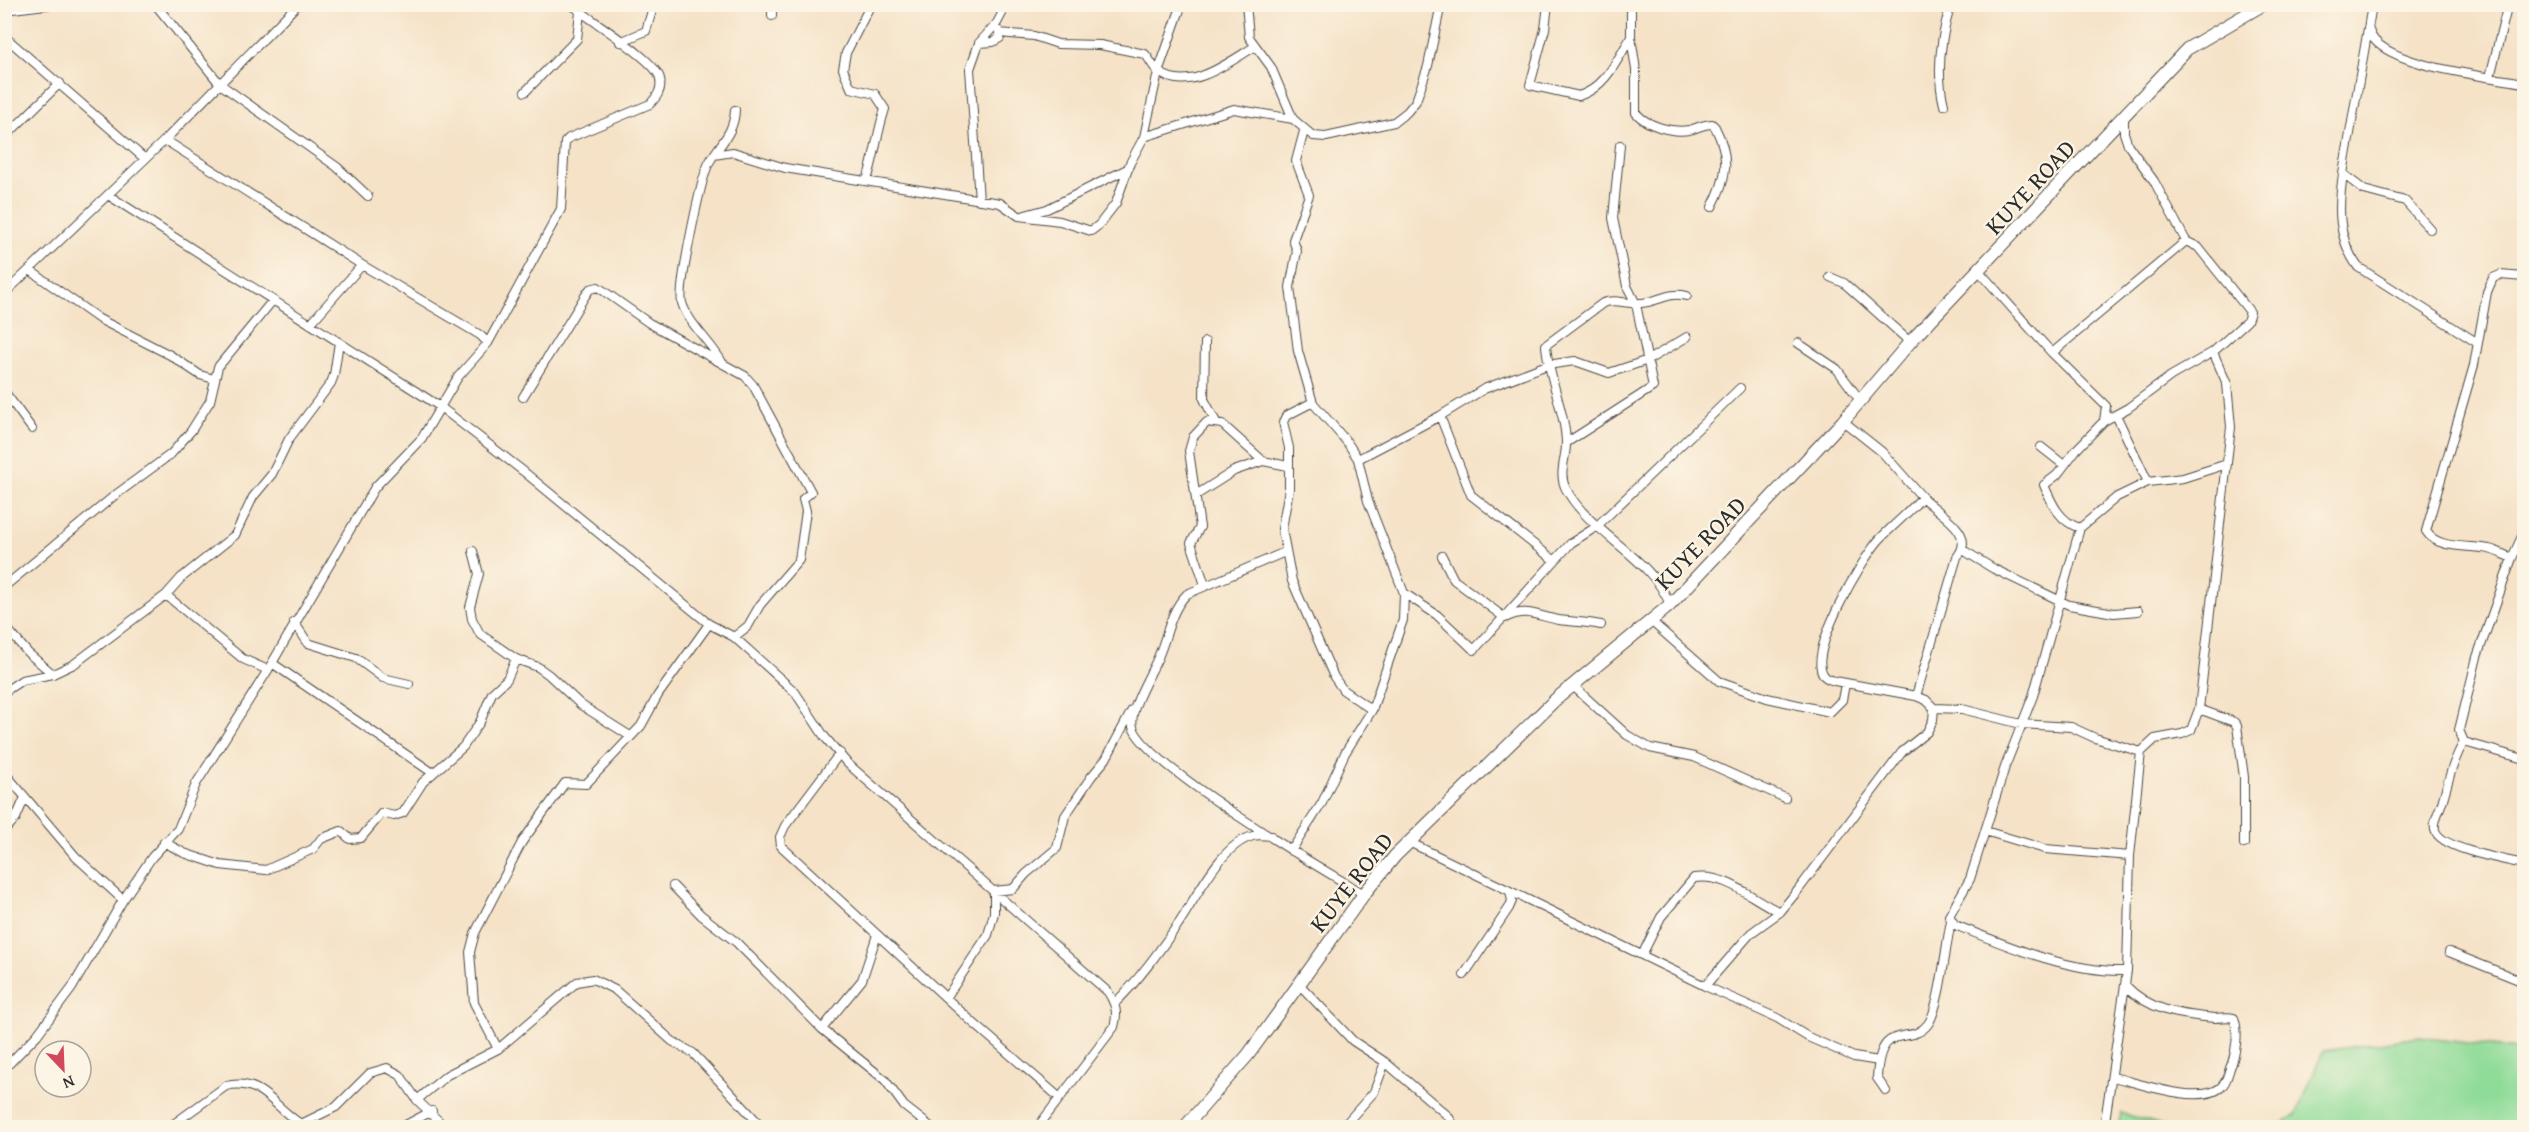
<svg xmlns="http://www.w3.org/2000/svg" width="2529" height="1132" font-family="'Gentium Book Plus',serif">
<rect width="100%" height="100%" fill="#fcf5e5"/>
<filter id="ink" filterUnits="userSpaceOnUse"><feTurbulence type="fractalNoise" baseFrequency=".0167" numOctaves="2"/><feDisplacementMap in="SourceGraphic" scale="12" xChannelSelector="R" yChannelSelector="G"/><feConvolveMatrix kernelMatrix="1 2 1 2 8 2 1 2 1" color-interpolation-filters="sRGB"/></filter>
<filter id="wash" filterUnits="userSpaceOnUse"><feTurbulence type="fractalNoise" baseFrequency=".008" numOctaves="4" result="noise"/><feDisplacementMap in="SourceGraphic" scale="24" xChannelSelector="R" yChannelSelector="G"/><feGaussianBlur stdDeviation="1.35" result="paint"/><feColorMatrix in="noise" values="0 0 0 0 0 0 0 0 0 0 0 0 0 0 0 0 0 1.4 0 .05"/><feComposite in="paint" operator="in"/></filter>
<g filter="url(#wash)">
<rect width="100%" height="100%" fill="#f5e2c7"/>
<path fill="#8fdb98" stroke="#5d8362" stroke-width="1.5" d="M 2419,1037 L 2524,1050 L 2524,1127 L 2278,1127 L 2296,1115 L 2323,1051 Z
M 2121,1113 L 2168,1127 L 2118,1127 Z"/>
</g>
<g filter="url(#ink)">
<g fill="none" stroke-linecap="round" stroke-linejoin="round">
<defs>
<path id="street" d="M 155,4 L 220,84 L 337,167 L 368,196
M 772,4 L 772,16
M 1246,4 L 1249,37 L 1271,67 L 1293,119 L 1313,136 L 1326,137 L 1394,122 L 1407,112 L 1416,101 L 1428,66 L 1441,4
M 1548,4 L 1545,29 L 1530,85 L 1579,96 C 1606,87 1617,60 1631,37
M 1631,4 L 1631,37 L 1636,70 L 1636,113 C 1647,126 1672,133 1689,130 C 1697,128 1704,124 1712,124 L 1715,127 C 1731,158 1727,178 1712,207
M 4,10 L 54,4
M 2371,11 L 2343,174 L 2364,190 L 2405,201 L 2430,229
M 2369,30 C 2377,66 2492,77 2524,83
M 999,33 L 1034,36 L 1058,44 L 1100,45 L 1145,54 C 1150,59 1153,68 1159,72 C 1189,94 1229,62 1254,47
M 4,36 L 145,159
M 620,42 L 646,31 L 654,4
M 979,43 L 993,42 L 1000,38 L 999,31
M 2490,77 L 2508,4
M 525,92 L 577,39 L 580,12
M 1944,105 C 1936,73 1941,36 1951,4
M 1144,137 L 1234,109 L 1293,119
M 4,138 L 60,83
M 165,140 L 362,265 L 480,335 L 488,343
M 714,155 L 733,152 L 785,168 L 1000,203 L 1019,216 L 1060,221 L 1091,231 L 1099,225 L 1116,203 L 1130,163 L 1144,137 L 1158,72 L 1182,4
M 2343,174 C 2338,208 2337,238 2358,267 L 2476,342
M 867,180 C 875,156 877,133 885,109 L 875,94 L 851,88 L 843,69 L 846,53 L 871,4
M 108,195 L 439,406 L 523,471 L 709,624 L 734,637 L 795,692 L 824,736 L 847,763 L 1108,992 C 1116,1005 1118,1013 1114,1027 L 1037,1128
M 979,200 L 970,69 L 979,43 L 997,23 L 1007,4
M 1025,215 L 1047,209 L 1129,168
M 31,271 L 99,319 L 170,355 L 200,375 L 214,379
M 1979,271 L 2052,353 L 2106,406 L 2104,421
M 1830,277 L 1844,283 L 1910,342
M 4,294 L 165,140 L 298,4
M 310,324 L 362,265
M 1205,342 L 1204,399 L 1216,422
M 1798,343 L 1837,369 L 1860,400
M 2052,353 L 2186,241
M 723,364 C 712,343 689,325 682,303 C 678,287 701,178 709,163 C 719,144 734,134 735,110
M 4,391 L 32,429
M 523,397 L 585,296 L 590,289 L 598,287 L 649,323 L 745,376 L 753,385 L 811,492 L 803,499 L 806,511 L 799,560 L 760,605 L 748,626 L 734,637
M 1313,402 L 1286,416 L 1283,422 L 1289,448 L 1289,489 L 1282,529 L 1292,581 L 1334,677 L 1343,690 L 1372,710
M 2116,415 L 2148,482
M 1440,416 L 1471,495 L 1555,561
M 1843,421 L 1882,452 L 1922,497 C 1909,513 1893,525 1879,540 C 1862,559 1808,651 1823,674 C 1825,678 1830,680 1835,681 L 1916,696 L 1926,700 L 1934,708 L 1962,709 L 2021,724 L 2071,727 L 2095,738 L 2141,752
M 1566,443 L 1653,387 L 1636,304 L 1627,286 L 1613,218 L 1620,145
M 2041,447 L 2064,465
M 1358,459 L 1440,416 L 1484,389 L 1547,365 L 1575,361 L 1609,373 L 1648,360 L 1687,337
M 1196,495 L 1234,471 L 1263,461
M 2080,528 C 2060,522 2052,504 2044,485 L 2057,475 L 2076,450 L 2104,421 L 2128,408 L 2171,376 L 2213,352
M 2524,532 L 2512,558 L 2477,657 L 2459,730 L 2464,742 L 2524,759
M 1963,550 L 1994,569 L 2069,605 L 2114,613 L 2138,611
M 473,551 L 479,574 L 470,607 L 472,619 L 480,634 L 516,659 L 538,667 L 549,675 L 581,705 L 630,736
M 1285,552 L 1187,594 C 1170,611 1168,634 1159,655 C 1152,673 1128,709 1133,727 C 1144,764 1323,870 1364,894
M 1442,556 L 1454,580 L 1505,618 C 1526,607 1537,616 1559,620 C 1573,622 1587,622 1601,625
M 2512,558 C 2504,555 2497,551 2489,549 C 2470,545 2437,550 2426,531 L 2474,365 L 2487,292 L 2493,278 L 2500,275 L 2524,277
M 1205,585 L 1191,543 L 1200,527 L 1189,451 L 1193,437 L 1207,422 L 1222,424 L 1263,461 L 1288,466
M 4,587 L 114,496 L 171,454 L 191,431 L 210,401 L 218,367 L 273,300
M 1404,593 L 1437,615 L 1474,650 L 1571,543 L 1596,527 L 1740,388
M 166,595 L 243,659 L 268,670
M 1670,605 C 1653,558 1590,534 1566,489 C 1558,474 1566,459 1566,444 C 1566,414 1548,377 1546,345 L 1603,303 C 1617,298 1627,305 1641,303 C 1658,302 1669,291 1687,296
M 294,622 L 308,643 L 356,658 L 383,678 L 409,684
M 1652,622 L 1719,681 L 1767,698 L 1830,712 L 1842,700 L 1845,684
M 4,625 L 28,653 L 53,674
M 272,663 L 433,773
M 1572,685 L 1627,735 L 1650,748 L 1694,757 L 1785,798
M 4,692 L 22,680 L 53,674 L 74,664 L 166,595 L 181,578 L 235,535 L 253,497 L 272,474 L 289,439 L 331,383 L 334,375 L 339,342
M 1916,696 L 1957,557 C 1978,532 1937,513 1922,497
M 2199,709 L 2234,722 L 2237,726 L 2244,777 L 2244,844
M 2464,742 C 2453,760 2449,779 2443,799 C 2441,808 2433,820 2435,830 C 2440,849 2506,860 2524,864
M 840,753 L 785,826 L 780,837 L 781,846 L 970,1020 L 1060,1098
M 4,772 L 76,857 L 123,900
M 4,831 L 16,818 L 25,797
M 1985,831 L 2045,849 L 2130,856
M 164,842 L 184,853 L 220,865 L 266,870 L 313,849 L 321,839 L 341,831 L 350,839 L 361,838 L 382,813 L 394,816 L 403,813 L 423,782 L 463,747 L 480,722 L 492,693 L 507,679 L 516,659
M 1409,842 L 1510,891 L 1512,901 L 1509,908 L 1464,975
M 1291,851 L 1322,803 L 1345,753 L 1372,710 L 1403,620 L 1404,593 L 1368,501 L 1358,459 L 1347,442 L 1313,403 L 1298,351 L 1290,287 L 1297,251 L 1293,240 L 1309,195 L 1296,161 L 1304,131
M 673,886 L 701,915 L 736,942 L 822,1029 L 885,1080 L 904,1106 L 932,1128
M 1510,891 L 1705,986 L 1777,1018 L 1808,1037 L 1854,1057 L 1879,1061
M 2449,952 L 2524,982
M 1642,955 L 1661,917 L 1694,878 C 1727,873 1751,899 1780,912
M 2127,971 C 2071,973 2007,946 1955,925 L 1949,916 L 1970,879 L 2005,767 L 2033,696 L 2080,528 L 2117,497 L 2148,482 L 2183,478 L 2227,464
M 1299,984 L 1353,1041 L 1385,1062 L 1448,1116 L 1455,1128
M 1705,986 L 1751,933 L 1780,912 L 1799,889 L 1902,752 L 1927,732 L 1933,720 L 1934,708
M 946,998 L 988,935 L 994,913 L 994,891 L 1013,889 L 1026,874 L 1057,848 L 1065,816 L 1091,777 L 1106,759 L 1132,710
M 1115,1003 C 1139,980 1160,950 1179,923 C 1196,898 1221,844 1253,836 C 1258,834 1266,836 1271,836
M 822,1029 L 862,980 L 877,935
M 498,1049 L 474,1003 L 470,952 L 475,933 L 522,842 L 565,783 L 586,784 L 641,726 L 658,695 L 709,624
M 4,1069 L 37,1035 L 72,988 L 123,900 L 152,857 L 178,829 L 196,784 L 268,670 L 375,487 L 422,438 L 458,377 L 488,343 L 561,209 L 565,142 L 569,138 L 650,104 C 657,97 662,90 660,79 C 658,61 588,19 571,4
M 2113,1077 C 2139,1083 2199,1105 2220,1088 C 2228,1082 2228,1071 2232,1063 C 2236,1051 2239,1031 2234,1018 C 2227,1016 2222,1018 2215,1018 C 2181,1015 2149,1011 2125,985
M 1886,1091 L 1877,1078 C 1880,1017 1910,1048 1928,1024 C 1940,1008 1946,943 1951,921
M 168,1128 L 226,1086 C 262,1077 275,1109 301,1124 L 336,1107 L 370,1073 L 387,1068 L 400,1075 L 417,1100
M 400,1128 L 432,1111
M 446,1128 L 417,1100 L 447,1075 L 498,1049 L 577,982 L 593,979 L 615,990 L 672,1041 L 693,1053 L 763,1128
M 1342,1128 L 1374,1092 L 1385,1062
M 2104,1128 L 2127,971 L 2130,856 L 2141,752 L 2155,739 L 2182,734 L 2191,730 L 2199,709 L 2231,427 L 2227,384 L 2213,352 L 2247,321 L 2250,312 L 2198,247 L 2186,241 L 2154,181 L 2128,145 L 2124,133 L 2124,117"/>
<path id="secondary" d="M 1184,1128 L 1248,1055 L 1364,894 L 1395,856 L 1555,700 L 1670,605 L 1843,421 L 1910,342 L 2187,49 L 2264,4"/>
</defs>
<use href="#street" stroke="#494642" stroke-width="10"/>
<use href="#secondary" stroke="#494642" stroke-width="14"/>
<use href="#street" stroke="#fff" stroke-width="8"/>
<use href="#secondary" stroke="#fff" stroke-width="12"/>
</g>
</g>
<g text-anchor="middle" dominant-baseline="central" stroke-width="4.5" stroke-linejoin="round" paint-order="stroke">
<g font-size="24" fill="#2b2b2b" stroke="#fcf5e5">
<text transform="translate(2030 187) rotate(-47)">KUYE ROAD</text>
<text transform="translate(1700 543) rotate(-46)">KUYE ROAD</text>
<text transform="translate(1351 882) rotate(-52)">KUYE ROAD</text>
</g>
</g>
<rect width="2529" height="1132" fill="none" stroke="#fcf5e5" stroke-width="24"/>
<g transform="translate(63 1069) rotate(157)"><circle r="28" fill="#fcf5e5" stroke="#a8a49b" stroke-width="1.5"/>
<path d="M0-4.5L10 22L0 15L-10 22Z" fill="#d1495b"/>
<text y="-9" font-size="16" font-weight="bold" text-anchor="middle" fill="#2b2b2b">N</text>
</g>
</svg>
